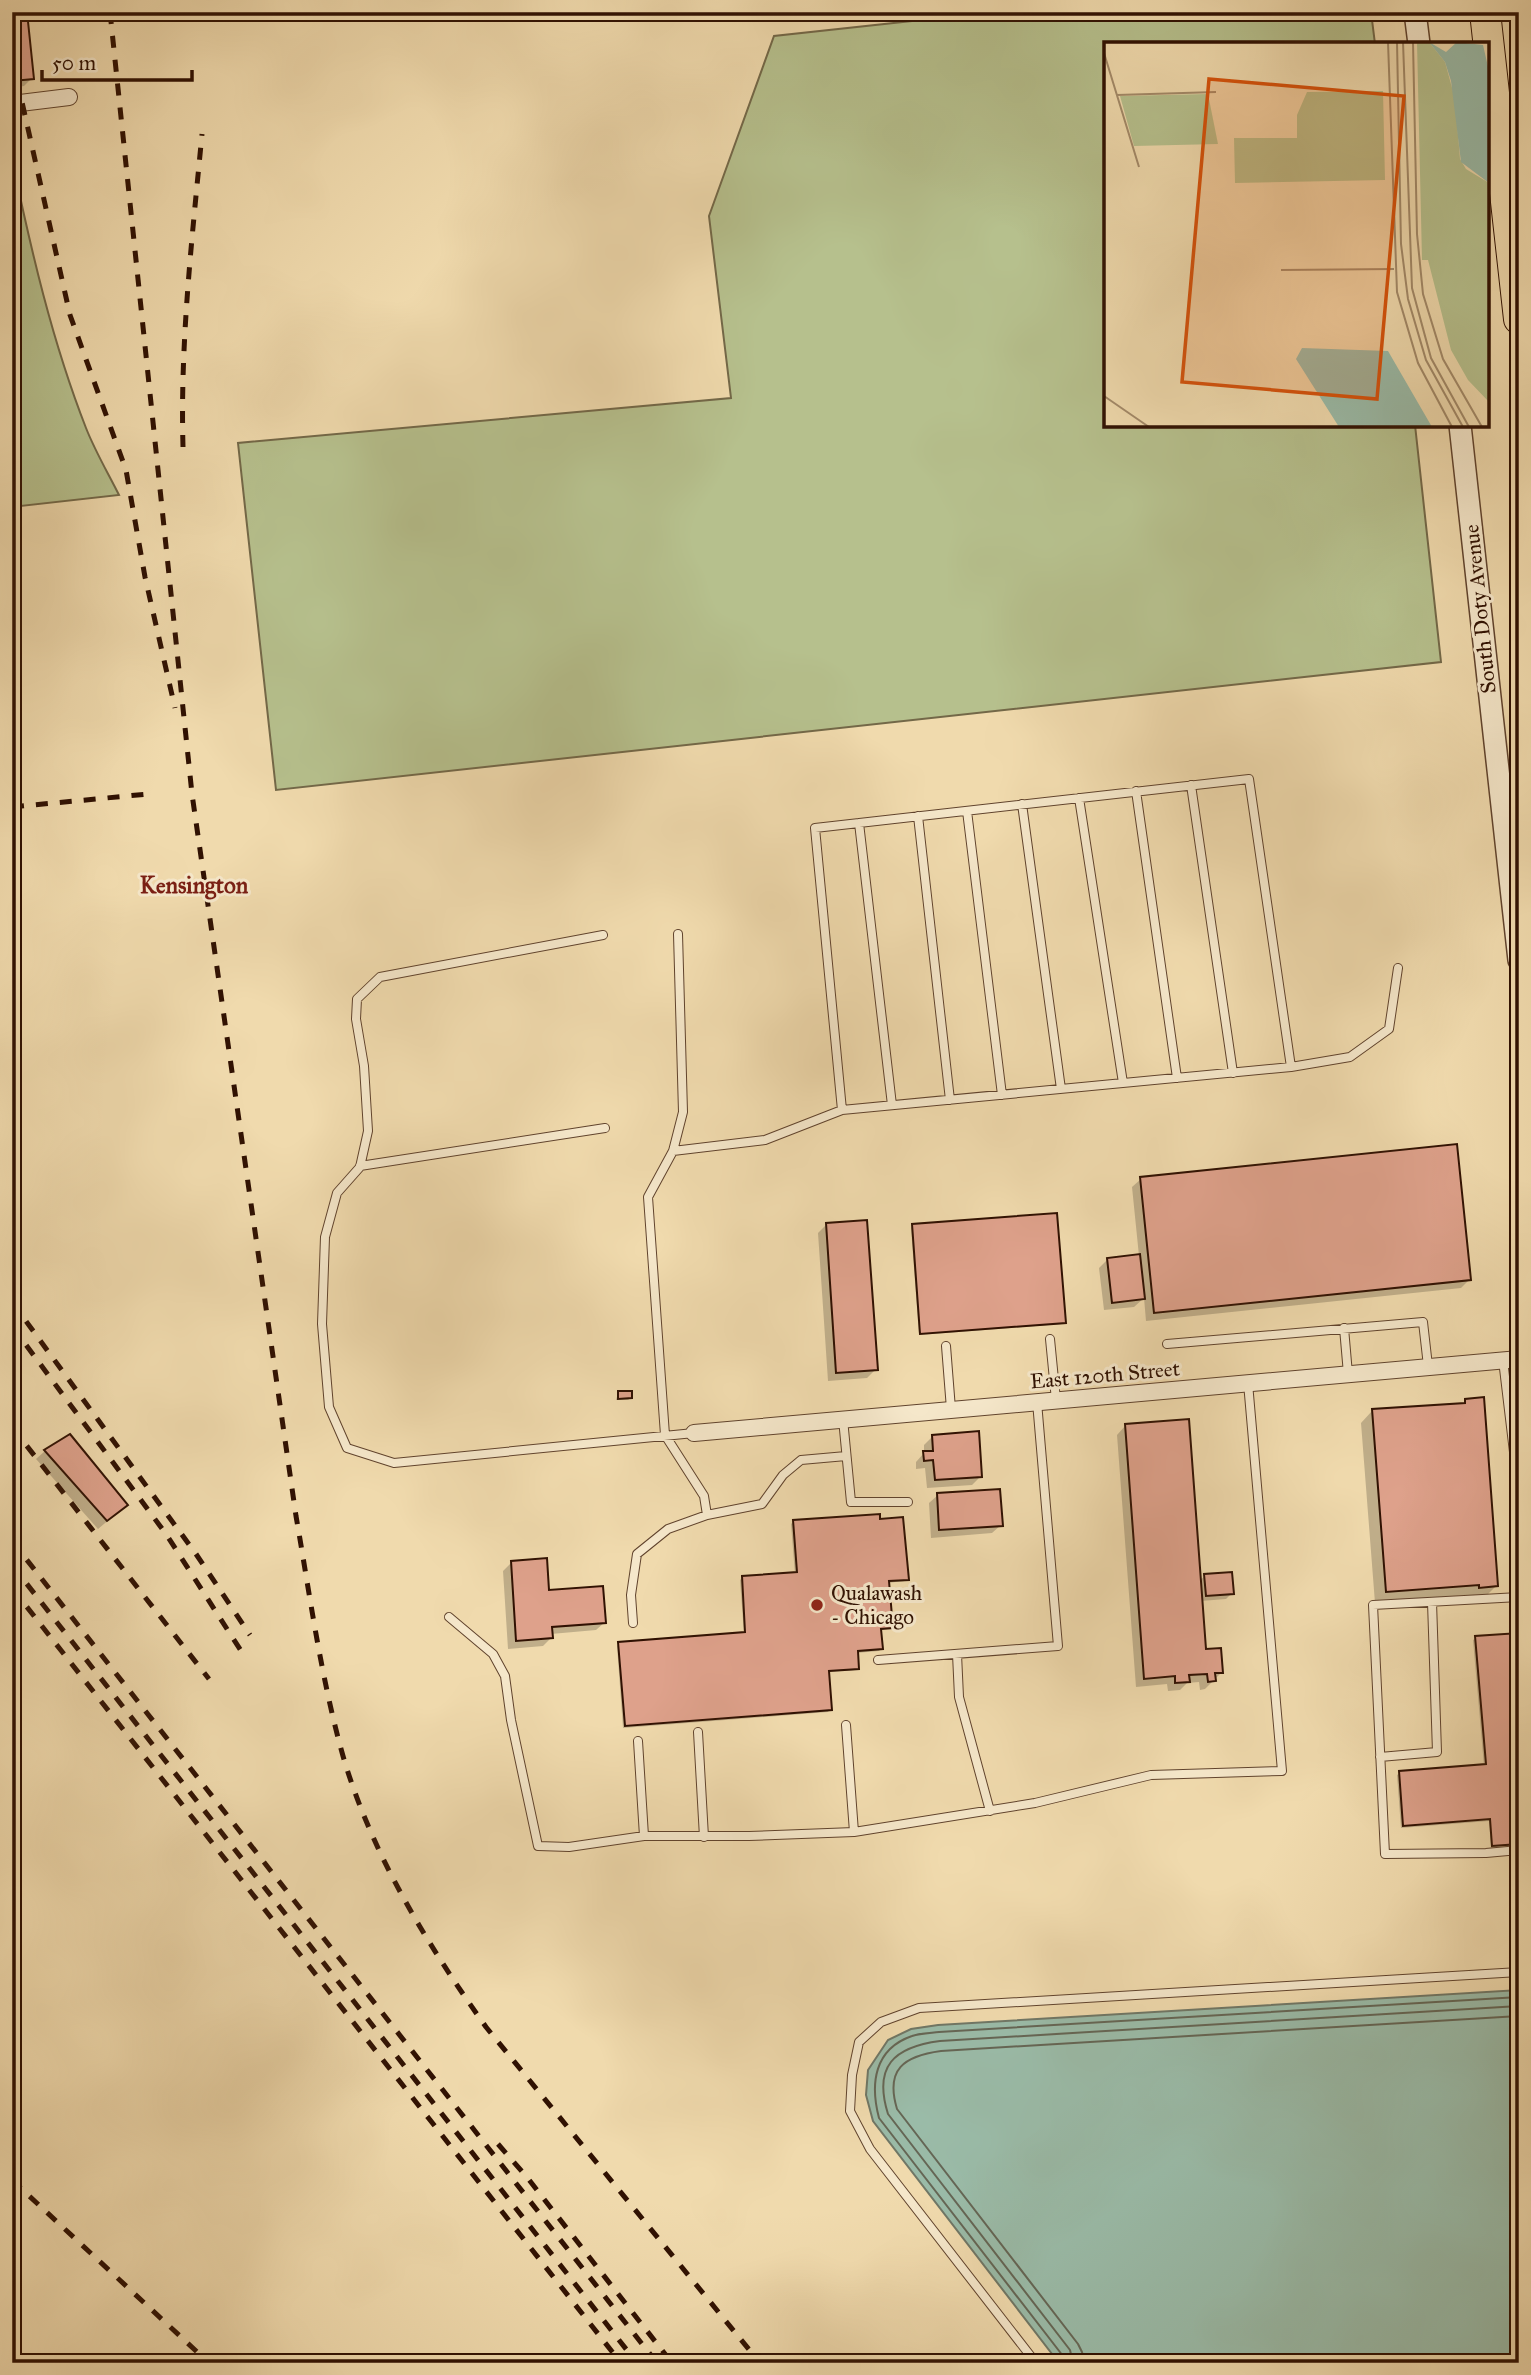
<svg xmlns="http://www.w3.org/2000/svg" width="1531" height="2375" font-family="'IM FELL Great Primer',serif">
<rect width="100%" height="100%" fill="#f0daad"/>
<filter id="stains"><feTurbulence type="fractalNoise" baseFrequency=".00286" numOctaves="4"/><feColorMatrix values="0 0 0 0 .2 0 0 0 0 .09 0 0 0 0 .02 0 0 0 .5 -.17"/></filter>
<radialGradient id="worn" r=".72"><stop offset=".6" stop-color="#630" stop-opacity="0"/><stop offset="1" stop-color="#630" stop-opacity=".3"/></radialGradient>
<path fill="#b6c08d" stroke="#736848" stroke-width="2" d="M 995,12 L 1371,12 L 1375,44 L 1106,44 L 1106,425 L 1415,425 L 1441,662 L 276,790 L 238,443 L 731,398 L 709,216 L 774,36 Z
M 12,159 C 31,250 52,341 86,428 C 95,451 108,473 119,495 L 12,507 Z"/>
<path fill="#9abba8" stroke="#707766" stroke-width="2" d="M 1519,1990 L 1519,2363 L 1059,2363 L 873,2121 L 866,2095 L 868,2070 L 888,2040 L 911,2029 L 938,2025 Z"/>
<path fill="#0003" d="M 12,12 L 32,78 L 24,86 L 12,88 Z
M 1141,1179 L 1469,1280 L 1461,1288 L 1146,1321 L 1144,1298 L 1134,1307 L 1104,1310 L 1099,1268 L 1108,1259 L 1139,1256 L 1132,1187 Z
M 826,1225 L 876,1369 L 867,1378 L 828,1381 L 818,1233 Z
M 913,1225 L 1064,1322 L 1062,1324 L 919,1335 L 911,1228 Z
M 618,1393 L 631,1398 L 628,1400 L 616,1400 Z
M 1466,1401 L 1496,1586 L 1485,1597 L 1468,1598 L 1468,1595 L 1375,1603 L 1361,1423 L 1372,1411 L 1462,1405 Z
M 1125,1426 L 1199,1581 L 1205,1576 L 1232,1593 L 1226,1599 L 1201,1601 L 1205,1651 L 1222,1672 L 1205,1689 L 1200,1690 L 1199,1682 L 1187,1683 L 1180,1690 L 1168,1691 L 1167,1684 L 1136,1687 L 1117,1435 Z
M 69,1436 L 117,1513 L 98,1529 L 36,1459 L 45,1451 Z
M 932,1437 L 981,1476 L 972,1485 L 927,1488 L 925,1468 L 916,1469 L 916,1462 L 924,1453 L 924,1445 Z
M 938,1495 L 1001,1525 L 992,1533 L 931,1538 L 929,1503 Z
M 793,1522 L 908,1579 L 905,1581 L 887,1583 L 891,1627 L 880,1630 L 881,1649 L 879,1651 L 856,1653 L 857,1668 L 855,1670 L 827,1672 L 830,1709 L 828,1712 L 623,1728 L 617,1646 L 619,1644 L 744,1634 L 740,1580 L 742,1578 L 795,1574 L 791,1524 Z
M 511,1563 L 547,1592 L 605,1622 L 596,1630 L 551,1634 L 551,1638 L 543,1646 L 508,1649 L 503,1571 Z
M 1519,1635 L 1519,1845 L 1491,1848 L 1489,1821 L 1401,1828 L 1397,1775 L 1400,1773 L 1484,1766 L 1473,1640 L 1476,1638 Z"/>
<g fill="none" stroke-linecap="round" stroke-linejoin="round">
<path stroke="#656655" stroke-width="2" d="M 1064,2363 L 1063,2356 L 879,2118 C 870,2084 874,2049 912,2036 C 920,2033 930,2033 939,2032 L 1519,1997
M 1073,2363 L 1070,2350 L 888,2114 C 873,2066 894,2047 940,2041 L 1519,2006
M 1084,2363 L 1082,2352 L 1078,2344 L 897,2109 C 885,2069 904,2056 941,2051 L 1519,2016"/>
</g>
<path fill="#dea18b" stroke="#301102" stroke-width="2" d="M 12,12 L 27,12 L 34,79 L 12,81 Z
M 1457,1144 L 1471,1280 L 1154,1313 L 1140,1177 Z
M 1057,1213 L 1066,1323 L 920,1334 L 912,1224 Z
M 867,1220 L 878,1370 L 836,1373 L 826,1223 Z
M 1140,1254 L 1145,1299 L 1112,1303 L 1107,1258 Z
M 618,1391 L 632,1391 L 632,1398 L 618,1399 Z
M 1484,1397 L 1498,1586 L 1479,1588 L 1479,1585 L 1386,1592 L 1372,1409 L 1465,1403 L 1465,1399 Z
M 1189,1419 L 1206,1649 L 1221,1648 L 1223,1673 L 1215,1673 L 1216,1681 L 1208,1682 L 1207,1674 L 1189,1675 L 1190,1682 L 1175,1683 L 1175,1676 L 1144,1679 L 1125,1424 Z
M 979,1431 L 982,1477 L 935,1480 L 933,1460 L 924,1461 L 923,1451 L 933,1451 L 932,1435 Z
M 70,1434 L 128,1505 L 107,1521 L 44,1450 Z
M 1000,1489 L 1003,1526 L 939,1530 L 937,1493 Z
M 880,1514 L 880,1519 L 903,1517 L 909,1580 L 889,1581 L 893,1628 L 881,1629 L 883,1649 L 858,1651 L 859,1669 L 829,1671 L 832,1710 L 625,1726 L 618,1642 L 745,1632 L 742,1576 L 797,1572 L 793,1520 Z
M 547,1558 L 549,1590 L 603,1586 L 606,1623 L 552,1627 L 553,1638 L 516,1641 L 511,1561 Z
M 1232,1572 L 1234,1594 L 1206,1596 L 1204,1574 Z
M 1519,1633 L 1519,1844 L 1492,1846 L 1490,1819 L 1403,1826 L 1399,1771 L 1486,1764 L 1475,1636 Z"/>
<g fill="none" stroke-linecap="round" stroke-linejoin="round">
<defs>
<path id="service" d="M 1191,785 L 1233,1073
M 1136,791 L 1177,1078
M 1079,798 L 1123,1083
M 1022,804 L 1061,1089
M 967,811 L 1002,1095
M 918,816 L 950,1100
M 859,823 L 892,1105
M 678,934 L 683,1112 L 673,1151 L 648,1197 L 665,1435 L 704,1496 L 707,1515
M 603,935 L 380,977 L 357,999 L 356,1019 L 364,1066 L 368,1131 L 360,1167 L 337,1193 L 325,1237 L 322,1324 L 329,1407 L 347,1448 L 394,1463 L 694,1433
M 842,1110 L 815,828 L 1249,779 L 1291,1067
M 673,1151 L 765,1140 L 842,1110 L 1291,1067 L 1350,1057 L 1389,1029 L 1398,968
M 360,1166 L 605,1128
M 1344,1328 L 1348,1374
M 1050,1339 L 1056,1400
M 1167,1344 L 1423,1322 L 1428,1366
M 946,1346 L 951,1409
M 1503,1360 L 1519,1494
M 843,1419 L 851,1502 L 908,1502
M 1519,1597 L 1373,1605 L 1385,1854 L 1486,1853 L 1519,1850
M 449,1617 L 493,1654 L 505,1676 L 511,1720 L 538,1846 L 569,1847 L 644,1836 L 749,1836 L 854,1832 L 1035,1803 L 1151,1775 L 1282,1771 L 1248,1383
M 633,1623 L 631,1595 L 637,1554 L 668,1529 L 707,1515 L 762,1504 L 783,1475 L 801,1460 L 846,1456
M 957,1654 L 959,1697 L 990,1811
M 878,1660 L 1058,1646 L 1037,1402
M 846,1725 L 854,1832
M 698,1732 L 704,1837
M 638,1741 L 644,1836
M 1380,1757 L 1437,1752 L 1432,1602
M 1036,2363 L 870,2149 L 850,2111 L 852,2075 L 859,2042 L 881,2022 L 919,2008 L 1519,1972"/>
<path id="minor" d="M 12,104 L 69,97
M 694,1433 L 1519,1359"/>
<path id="tertiary" d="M 1415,12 L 1419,44
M 1460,425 L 1519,960"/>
<path id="motorway" d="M 1485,12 L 1519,319"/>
</defs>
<use href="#service" stroke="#60432d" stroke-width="10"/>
<use href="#minor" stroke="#60432d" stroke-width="18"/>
<use href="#tertiary" stroke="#60432d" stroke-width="24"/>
<use href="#motorway" stroke="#301102" stroke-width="32"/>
<use href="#service" stroke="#f5e7ca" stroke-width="8"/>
<use href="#minor" stroke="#f5e7ca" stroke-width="16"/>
<use href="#tertiary" stroke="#f5e7ca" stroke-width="21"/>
<use href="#motorway" stroke="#f0daad" stroke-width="30"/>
<path stroke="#301102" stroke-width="5" stroke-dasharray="12 12" stroke-linecap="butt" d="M 110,12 L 192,794 L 296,1516 C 310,1596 321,1678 343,1756 C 372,1855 427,1944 486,2027 L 760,2363
M 17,80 L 70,315 L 126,470 L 145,577 L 175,708
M 183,447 C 180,343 192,239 202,134
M 12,807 L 148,794
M 12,1302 L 196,1554 L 250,1635
M 12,1326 L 166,1534 L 245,1657
M 12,1427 L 209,1679
M 12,1541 L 657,2363
M 12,1565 L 637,2363
M 12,1588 L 621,2363
M 498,2144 L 526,2176 L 672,2363
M 12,2180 L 209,2363"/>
</g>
<circle fill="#8f2418" stroke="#f5e7ca" stroke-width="2.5" cx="817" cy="1605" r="7"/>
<g text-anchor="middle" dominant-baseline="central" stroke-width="6" stroke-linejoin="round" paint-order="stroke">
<g font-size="21" fill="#301102" stroke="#f5e7ca">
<text transform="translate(1480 609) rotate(-96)">South Doty Avenue</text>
<text transform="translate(1105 1375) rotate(-5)">East 120th Street</text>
</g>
<g font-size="21" fill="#301102" stroke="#f5e7ca" text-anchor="start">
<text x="831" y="1593">Qualawash<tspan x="831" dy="24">- Chicago</tspan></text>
</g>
<g font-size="23" font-weight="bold" fill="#7a1f14" stroke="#f5e7ca">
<text x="194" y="885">Kensington</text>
</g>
</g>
<g transform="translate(1104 42)">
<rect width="385" height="385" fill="#f0daad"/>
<path d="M 313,0 L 325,0 L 341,20 L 351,57 L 356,117 L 362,127 L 385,141 L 385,360 L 364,338 L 347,308 L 324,218 L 318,218 ZM 279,49 L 281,138 L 131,141 L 130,96 L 193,96 L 193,73 L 203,50 ZM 104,52 L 114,102 L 30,104 L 16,54 Z" fill="#b6c08d"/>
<path d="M 325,0 L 342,10 L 353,0 L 379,3 L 385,29 L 385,141 L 357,120 L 347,39 L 341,20 ZM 198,306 L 284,309 L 328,385 L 235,385 L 192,317 Z" fill="#9abba8"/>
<path fill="none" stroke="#a38a69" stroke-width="2" d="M 284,0 L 293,250 L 314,321 L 348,385M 293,0 L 297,202 L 304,257 L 322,318 L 359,385M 299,0 L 308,246 L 327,316 L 365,385M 309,0 L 313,192 L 319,252 L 339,317 L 378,385M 0,11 L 35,125M 13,53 L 112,50M 177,228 L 290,227M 0,354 L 45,385"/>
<path fill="#d6520b" fill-opacity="0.15" stroke="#d6520b" stroke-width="3.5" d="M 105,37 L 300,54 L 273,357 L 78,340 Z"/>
<rect width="385" height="385" fill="none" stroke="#301102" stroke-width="3.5"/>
</g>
<rect width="1531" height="2375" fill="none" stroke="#f0daad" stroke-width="42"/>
<rect x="14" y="14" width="1503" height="2347" fill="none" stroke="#301102" stroke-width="3.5"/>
<rect x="21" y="21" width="1489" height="2333" fill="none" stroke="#301102" stroke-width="2"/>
<path d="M42 70v10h150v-10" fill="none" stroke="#301102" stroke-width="3.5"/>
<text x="52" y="70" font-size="21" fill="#301102" stroke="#f5e7ca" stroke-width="5" paint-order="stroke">50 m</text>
<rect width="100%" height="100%" filter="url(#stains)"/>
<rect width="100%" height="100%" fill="url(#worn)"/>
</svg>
